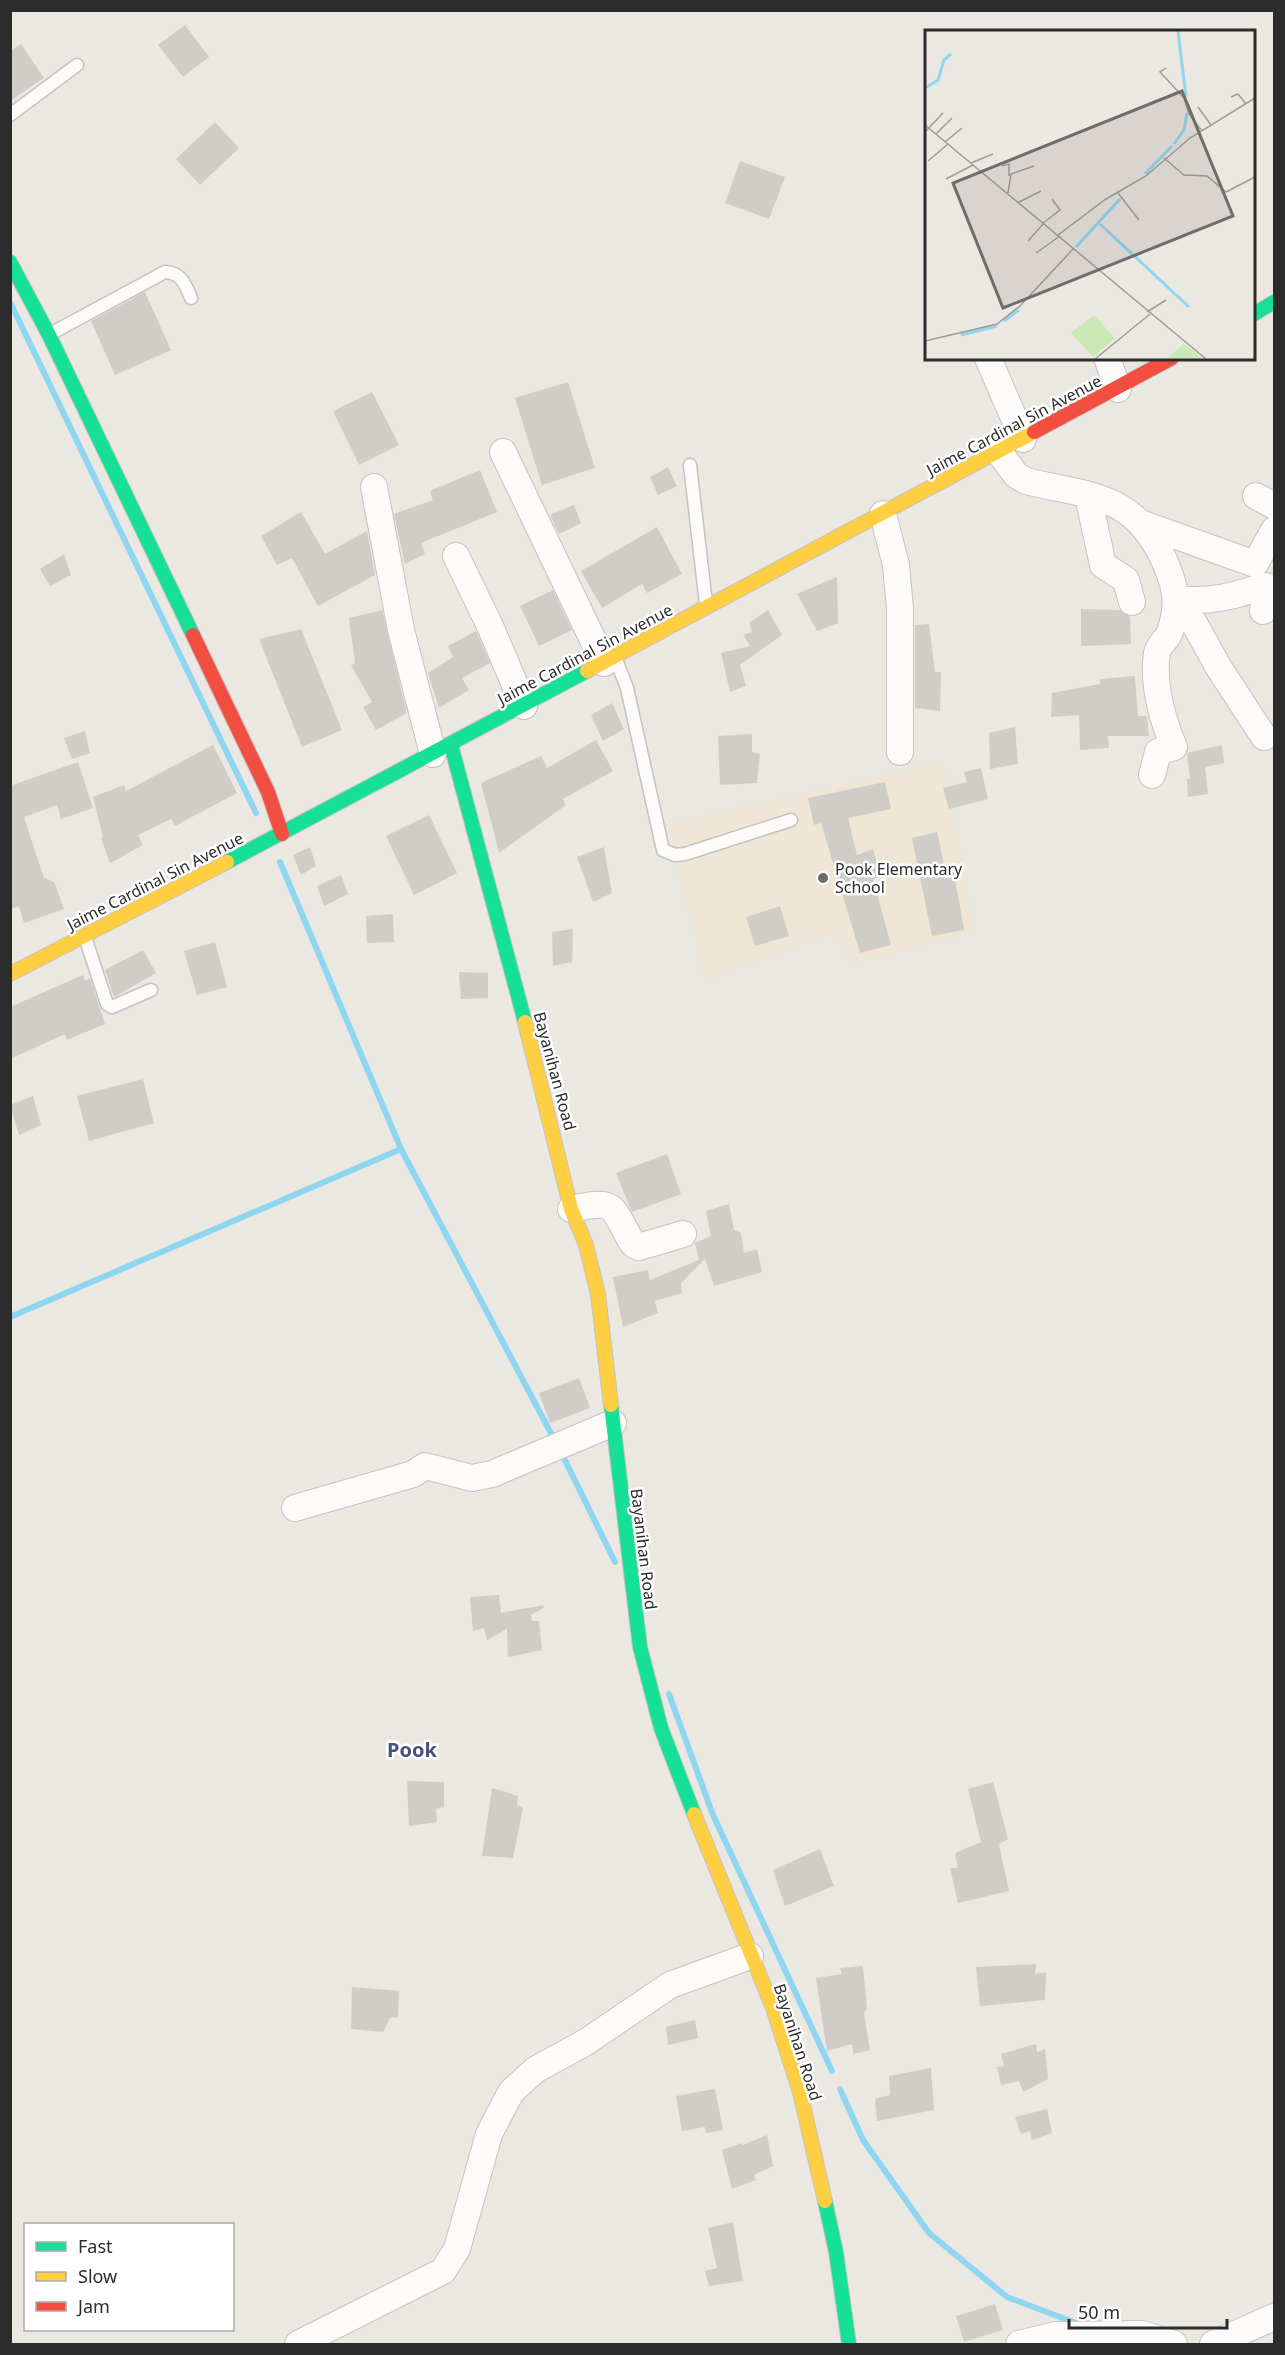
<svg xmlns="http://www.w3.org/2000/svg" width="1285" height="2355" font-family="'Noto Sans',sans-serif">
<rect width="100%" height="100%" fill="#ebe7e1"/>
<path fill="#efe6d5" d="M 942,762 L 975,931 L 853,963 L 832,933 L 706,979 L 668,825 Z"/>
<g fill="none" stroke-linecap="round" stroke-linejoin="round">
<path stroke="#8fd6f2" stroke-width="6" d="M 10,302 L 256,813
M 280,862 L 401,1149 L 554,1439
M 10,1317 L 401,1149
M 561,1452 L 615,1562
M 669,1694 L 713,1815 L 832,2071
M 840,2089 L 863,2140 L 929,2233 L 1007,2297 L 1081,2325"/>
</g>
<path fill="#d0cdc8" d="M 185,25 L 209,57 L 183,77 L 158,45 Z
M 21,44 L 44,78 L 10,101 L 10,51 Z
M 215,122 L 239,148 L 200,185 L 176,159 Z
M 740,161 L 785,177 L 769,219 L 725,203 Z
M 145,292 L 171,350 L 115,375 L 91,321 Z
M 568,382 L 595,468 L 542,485 L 515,398 Z
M 372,392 L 399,445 L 359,465 L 333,411 Z
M 668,467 L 677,486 L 658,495 L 650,477 Z
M 480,470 L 497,512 L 421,543 L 425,554 L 405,564 L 394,514 L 433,500 L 430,491 Z
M 574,505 L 581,523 L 559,534 L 550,515 Z
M 301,512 L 325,554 L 367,531 L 375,575 L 318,606 L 292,558 L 277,565 L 261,536 Z
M 657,527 L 682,574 L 647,593 L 642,584 L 602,608 L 581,571 Z
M 64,554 L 71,575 L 50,586 L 40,569 Z
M 837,577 L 838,623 L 817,631 L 797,594 Z
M 553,590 L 572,630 L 539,646 L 520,606 Z
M 1081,609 L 1120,610 L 1130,617 L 1131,644 L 1081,646 Z
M 382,610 L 407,713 L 376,730 L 363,707 L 372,702 L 351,665 L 355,663 L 349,618 Z
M 768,610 L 782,635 L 740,665 L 746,686 L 730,692 L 721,653 L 750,646 L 743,635 L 752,632 L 749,623 Z
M 929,624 L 935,672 L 941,672 L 940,711 L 915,708 L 915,625 Z
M 301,629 L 342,730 L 302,747 L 259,639 Z
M 476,631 L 490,663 L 462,678 L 469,690 L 439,708 L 428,673 L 453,657 L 448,646 Z
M 1135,676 L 1138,716 L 1147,716 L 1149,736 L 1108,736 L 1109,748 L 1080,750 L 1079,715 L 1051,717 L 1052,693 L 1100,684 L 1100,679 Z
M 612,703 L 624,729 L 603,741 L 591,715 Z
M 1015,727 L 1018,764 L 990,769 L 989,733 Z
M 85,731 L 90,753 L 72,759 L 64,738 Z
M 752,734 L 752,752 L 760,754 L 757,783 L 720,785 L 718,736 Z
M 596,740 L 613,771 L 563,799 L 566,805 L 499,853 L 481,783 L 541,756 L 547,768 Z
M 213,745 L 237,793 L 175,826 L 171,819 L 138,835 L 143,845 L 110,863 L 101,838 L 103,837 L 93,797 L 124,785 L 126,791 Z
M 1222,745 L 1224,763 L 1205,767 L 1208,794 L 1188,797 L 1187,779 L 1190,779 L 1187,753 Z
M 78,762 L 93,808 L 61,819 L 57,805 L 24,817 L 44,878 L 54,882 L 64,909 L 24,923 L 19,906 L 10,909 L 10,786 Z
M 981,768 L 988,799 L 949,809 L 943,788 L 967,782 L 964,772 Z
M 885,782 L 891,809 L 848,818 L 857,855 L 873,849 L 881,876 L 873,879 L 891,945 L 860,953 L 821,823 L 814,825 L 808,798 Z
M 429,815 L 457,873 L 414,895 L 386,836 Z
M 937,832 L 945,869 L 953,867 L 964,930 L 932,936 L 912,838 Z
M 310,847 L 316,866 L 301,875 L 293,855 Z
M 604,847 L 612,893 L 593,902 L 577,857 Z
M 341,875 L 348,894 L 324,906 L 317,886 Z
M 780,906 L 789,936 L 755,946 L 746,917 Z
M 393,914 L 394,942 L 367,943 L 366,916 Z
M 573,929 L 572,962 L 553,966 L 552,932 Z
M 215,942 L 227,987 L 197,995 L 184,951 Z
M 143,950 L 156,973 L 114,997 L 105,970 Z
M 459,972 L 488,973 L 488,998 L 461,999 Z
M 83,975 L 85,981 L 90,978 L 105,1024 L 67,1040 L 65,1034 L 10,1059 L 10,1007 Z
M 143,1079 L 154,1123 L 89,1141 L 77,1096 Z
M 33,1096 L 41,1125 L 19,1135 L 10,1105 Z
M 667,1154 L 681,1194 L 632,1212 L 616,1173 Z
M 729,1204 L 734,1230 L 741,1233 L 744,1253 L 757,1249 L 762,1272 L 714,1286 L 705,1259 L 681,1283 L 682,1293 L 655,1301 L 658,1313 L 623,1327 L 613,1277 L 648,1270 L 650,1280 L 699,1260 L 695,1243 L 711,1236 L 706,1211 Z
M 579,1378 L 590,1408 L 550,1423 L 539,1393 Z
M 499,1595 L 501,1613 L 543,1605 L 544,1608 L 531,1615 L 532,1621 L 539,1621 L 542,1650 L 508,1657 L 507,1629 L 487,1640 L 484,1628 L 473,1631 L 470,1597 Z
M 407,1781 L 444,1782 L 444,1807 L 436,1809 L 437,1822 L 409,1826 Z
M 993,1782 L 1008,1839 L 999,1844 L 1009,1891 L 958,1903 L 950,1868 L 958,1868 L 955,1853 L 981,1842 L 968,1789 Z
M 492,1788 L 518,1796 L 517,1805 L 523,1808 L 513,1858 L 482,1856 Z
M 820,1849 L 834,1886 L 785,1906 L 773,1870 Z
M 1036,1964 L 1035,1974 L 1046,1972 L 1045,2000 L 980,2006 L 976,1967 Z
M 863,1966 L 867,2009 L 864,2013 L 870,2050 L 853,2054 L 852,2044 L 827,2051 L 816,1978 L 842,1974 L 840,1968 Z
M 352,1987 L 399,1991 L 398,2017 L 390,2018 L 383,2032 L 351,2029 Z
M 695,2020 L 698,2038 L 668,2045 L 666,2027 Z
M 1036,2044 L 1037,2052 L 1045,2049 L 1048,2079 L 1023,2092 L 1019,2081 L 1001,2085 L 997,2067 L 1004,2066 L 1001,2054 Z
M 931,2068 L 934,2110 L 877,2121 L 875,2099 L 890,2095 L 889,2076 Z
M 715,2089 L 723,2130 L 706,2133 L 705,2127 L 682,2131 L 676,2096 Z
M 1047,2109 L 1052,2133 L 1032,2140 L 1030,2131 L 1021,2134 L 1015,2117 Z
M 767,2135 L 773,2166 L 754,2175 L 756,2180 L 732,2189 L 722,2150 L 742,2143 L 743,2145 Z
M 733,2222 L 743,2281 L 709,2286 L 705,2271 L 717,2268 L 708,2228 Z
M 995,2304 L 1003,2330 L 964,2342 L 956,2316 Z"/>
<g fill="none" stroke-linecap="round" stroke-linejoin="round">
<defs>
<path id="lane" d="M 10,115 L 77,65
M 50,334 L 165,272 C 182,273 185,284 191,298
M 690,465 L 706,604
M 615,657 L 627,688 L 663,850 L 675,855 L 685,854 L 791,820
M 85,937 L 107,1004 L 112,1007 L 151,990"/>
<path id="street" d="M 988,358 L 1023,439
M 1107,358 L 1118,389
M 503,452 L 604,663
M 999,452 L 1016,475 L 1026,481 C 1092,497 1134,493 1165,562 C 1171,576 1178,596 1175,611 C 1174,618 1172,627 1169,634 C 1166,640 1158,646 1157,653 C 1152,685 1162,718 1174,747 L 1158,752 L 1152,775
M 374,487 L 401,630 L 433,754
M 1088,496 L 1103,565 L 1126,580 L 1132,602
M 1256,496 L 1274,506
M 883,514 L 896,565 L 900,609 L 900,752
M 1143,524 L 1255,564 L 1274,530
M 456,556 L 490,626 L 524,706
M 1176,599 C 1210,603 1233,596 1266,586 L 1263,611
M 1175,610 L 1194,623 L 1219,668 L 1264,737
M 571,1209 C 618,1199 610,1205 633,1244 L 639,1247 L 683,1234
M 295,1508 L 413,1474 L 425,1466 L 472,1478 L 492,1474 L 613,1423
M 298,2344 L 443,2271 L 457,2249 L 489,2134 L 511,2092 L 535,2070 L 586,2042 L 670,1985 L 750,1956
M 1019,2344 L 1056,2335 L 1142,2334 L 1174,2344
M 1213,2344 L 1274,2317"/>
<path id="fast" d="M 10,262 L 49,335 L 193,635
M 1254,314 L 1274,302
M 451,745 L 525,1022
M 227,862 L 587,671
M 611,1405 L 640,1647 L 661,1728 L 694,1814
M 825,2201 L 836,2252 L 849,2344"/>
<path id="slow" d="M 587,671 L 1034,432
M 10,974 L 227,862
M 525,1022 L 571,1209 L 586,1245 L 598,1294 L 611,1405
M 694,1814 L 773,2008 L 800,2092 L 825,2201"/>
<path id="jam" d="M 1034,432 L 1172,358
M 193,635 L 268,792 L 282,834"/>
</defs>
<use href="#lane" stroke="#c4c3c3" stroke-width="15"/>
<use href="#street" stroke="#c4c3c3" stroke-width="28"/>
<use href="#fast" stroke="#c4c3c3" stroke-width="16"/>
<use href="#slow" stroke="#c4c3c3" stroke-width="16"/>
<use href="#jam" stroke="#c4c3c3" stroke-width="16"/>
<use href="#lane" stroke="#fcfbfa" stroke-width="12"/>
<use href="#street" stroke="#fcfbfa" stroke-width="26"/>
<use href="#fast" stroke="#16e098" stroke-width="14"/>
<use href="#slow" stroke="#ffcf43" stroke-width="14"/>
<use href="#jam" stroke="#f24e42" stroke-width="14"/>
</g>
<circle fill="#6f6d6b" stroke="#fff" stroke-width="2" cx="823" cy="878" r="6"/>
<g text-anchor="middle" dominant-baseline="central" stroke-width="5" stroke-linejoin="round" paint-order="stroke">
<g font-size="16" fill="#2c2c2c" stroke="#fff">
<text transform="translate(1014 425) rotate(-28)">Jaime Cardinal Sin Avenue</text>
<text transform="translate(585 654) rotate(-28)">Jaime Cardinal Sin Avenue</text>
<text transform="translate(155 881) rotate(-27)">Jaime Cardinal Sin Avenue</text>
<text transform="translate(555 1071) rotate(75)">Bayanihan Road</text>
<text transform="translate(644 1549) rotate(83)">Bayanihan Road</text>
<text transform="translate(798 2042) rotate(72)">Bayanihan Road</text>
</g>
<g font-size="16" fill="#2c2c2c" stroke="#fff" text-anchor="start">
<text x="835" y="869">Pook Elementary<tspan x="835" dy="18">School</tspan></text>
</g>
<g font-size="20" font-weight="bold" fill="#485082" stroke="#fff">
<text x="412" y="1749">Pook</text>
</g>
</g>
<g transform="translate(925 30)">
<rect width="330" height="330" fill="#ebe7e1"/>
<path d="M 169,285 L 190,308 L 168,327 L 146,303 ZM 259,314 L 278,329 L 241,329 Z" fill="#cbe9b7"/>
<path fill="none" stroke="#8fd6f2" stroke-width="3" d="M 253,1 L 261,67M 0,58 L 13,50 L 19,30 L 26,24M 249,114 L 259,100 L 262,83M 220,144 L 247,116M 175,194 L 264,277M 151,217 L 195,169M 79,291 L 94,280M 36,305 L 72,296"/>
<path fill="none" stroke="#9f9c99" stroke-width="1.5" d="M 241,38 L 235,42 L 259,68 L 264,84 L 277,101M 306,67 L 313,64 L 321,74M 273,77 L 286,95M 0,95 L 281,329M 0,102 L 18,83M 11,104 L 27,88M 20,112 L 37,98M 239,128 L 259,145 L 282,146 L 301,162 L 330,147M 3,131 L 23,114M 46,133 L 68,124M 77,136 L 84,134 L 84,146M 21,149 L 48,135M 83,163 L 86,144 L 109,136M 193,163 L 214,190M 94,172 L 116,161M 118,193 L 135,180 L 127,169M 133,205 L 181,169 L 221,146 L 265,108 L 330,68M 103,211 L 119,193M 111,223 L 135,206M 222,282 L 241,270M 0,311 L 72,294 L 95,276 L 149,218M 170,329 L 225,284"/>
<path fill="#6f6d6b" fill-opacity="0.15" stroke="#6f6d6b" stroke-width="3" d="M 257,61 L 308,186 L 78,278 L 28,153 Z"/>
<rect width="330" height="330" fill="none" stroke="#2c2c2c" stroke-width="3"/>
</g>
<rect width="1285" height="2355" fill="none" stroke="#2c2c2c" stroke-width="24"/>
<rect x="24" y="2223" width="210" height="108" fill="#ffffff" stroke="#ababab" stroke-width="1.5"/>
<rect x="36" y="2242" width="30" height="9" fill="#16e098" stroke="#ababab" stroke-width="1.5"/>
<text x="78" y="2253" font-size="18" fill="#2c2c2c">Fast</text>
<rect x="36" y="2272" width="30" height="9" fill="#ffcf43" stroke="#ababab" stroke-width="1.5"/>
<text x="78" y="2283" font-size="18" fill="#2c2c2c">Slow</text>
<rect x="36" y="2302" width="30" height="9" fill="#f24e42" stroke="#ababab" stroke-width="1.5"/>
<text x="78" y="2313" font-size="18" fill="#2c2c2c">Jam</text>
<path d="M1069 2319v9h158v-9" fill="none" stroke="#2c2c2c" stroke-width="3"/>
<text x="1078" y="2319" font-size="18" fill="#2c2c2c" stroke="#ffffff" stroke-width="4.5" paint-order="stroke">50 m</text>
</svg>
